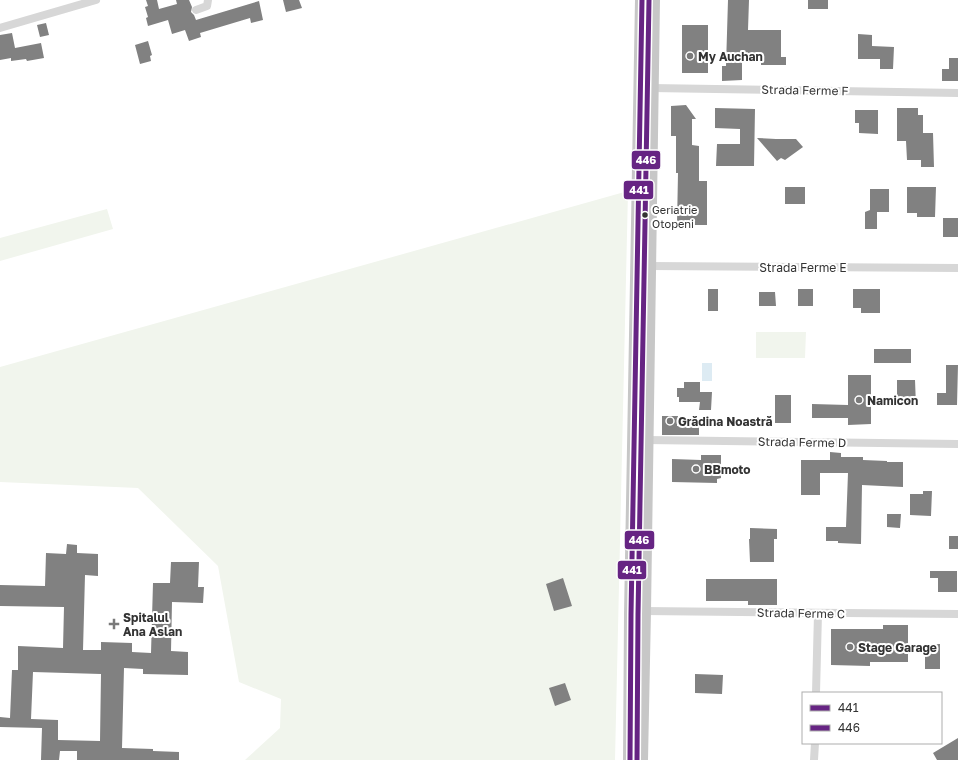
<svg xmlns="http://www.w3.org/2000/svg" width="958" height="760" font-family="'Golos Text',sans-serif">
<rect width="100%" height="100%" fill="#fff"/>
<path fill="#f1f5ed" d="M 628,191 L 615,760 L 245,760 L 280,728 L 281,699 L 239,682 L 218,566 L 138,488 L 0,482 L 0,367 Z
M 107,209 L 113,229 L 0,261 L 0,238 Z
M 756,332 L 806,332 L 805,358 L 756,358 Z"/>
<path fill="#ddebf3" d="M 702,363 L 712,363 L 712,381 L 702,381 Z"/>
<path fill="#818181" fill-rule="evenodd" d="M 146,0 L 157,0 L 159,9 L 177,4 L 176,0 L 189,0 L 192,7 L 191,12 L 194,15 L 196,20 L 259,1 L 263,20 L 251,23 L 250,18 L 200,33 L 201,37 L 189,41 L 185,30 L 172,34 L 168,20 L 148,26 L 146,18 L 148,17 L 145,7 L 148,6 Z
M 283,0 L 299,0 L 302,8 L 286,12 Z
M 728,0 L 749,0 L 748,30 L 781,30 L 781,57 L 786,57 L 786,65 L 761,65 L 761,57 L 742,56 L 742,80 L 722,81 L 722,66 L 726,66 Z
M 808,0 L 828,0 L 828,9 L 808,9 Z
M 46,23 L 49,35 L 40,37 L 37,25 Z
M 682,25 L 708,25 L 708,73 L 682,73 Z
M 12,33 L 15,48 L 41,43 L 44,58 L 27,61 L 26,59 L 11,61 L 11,58 L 0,60 L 0,35 Z
M 858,34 L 872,35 L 872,46 L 894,47 L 893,69 L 880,69 L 880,59 L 858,59 Z
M 148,41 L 152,55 L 150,56 L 151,61 L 140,64 L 135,45 Z
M 949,58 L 958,58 L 958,81 L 942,81 L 942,69 L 949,69 Z
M 686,105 L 696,119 L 692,119 L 692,145 L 699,146 L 699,181 L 707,181 L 707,225 L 677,225 L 678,173 L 676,173 L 676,136 L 671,136 L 671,106 Z
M 715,108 L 755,109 L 754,166 L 716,166 L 717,144 L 740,144 L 740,129 L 715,128 Z
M 897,108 L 918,108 L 918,115 L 923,115 L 923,133 L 933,133 L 934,167 L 921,167 L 921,160 L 907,160 L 906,141 L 897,141 Z
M 855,110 L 878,110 L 878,134 L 859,133 L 859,123 L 855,123 Z
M 757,138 L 776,139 L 796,139 L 803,147 L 785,160 L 781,158 L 777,161 Z
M 785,187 L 805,187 L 805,204 L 785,204 Z
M 907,187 L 936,187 L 935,217 L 917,217 L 917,213 L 907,213 Z
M 870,189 L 889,189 L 889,212 L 877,212 L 877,229 L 865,229 L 865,212 L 870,210 Z
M 943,218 L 958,218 L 958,237 L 943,237 Z
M 708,289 L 718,289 L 718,311 L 708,311 Z
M 798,289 L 813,289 L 813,306 L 798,306 Z
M 853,289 L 880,289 L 880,313 L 861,313 L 861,308 L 853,308 Z
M 759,292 L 775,292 L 776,306 L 759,306 Z
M 874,349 L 911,349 L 911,363 L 874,363 Z
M 946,365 L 958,365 L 957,405 L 937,405 L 937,393 L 946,393 Z
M 848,375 L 871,375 L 871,424 L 848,425 L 848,418 L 812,418 L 812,404 L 848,405 Z
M 897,380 L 915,380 L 916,406 L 897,406 Z
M 684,382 L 700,382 L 700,392 L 712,392 L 711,410 L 699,410 L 700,402 L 679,402 L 679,397 L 677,397 L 677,388 L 684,388 Z
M 775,395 L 791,395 L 791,423 L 775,423 Z
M 662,416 L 678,416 L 677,426 L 699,427 L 699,435 L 662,435 Z
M 830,452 L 841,453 L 841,457 L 863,457 L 863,460 L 887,461 L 887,462 L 903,462 L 903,487 L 862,485 L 861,544 L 838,543 L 838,541 L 826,541 L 826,527 L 846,527 L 848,473 L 820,473 L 820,495 L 801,495 L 801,460 L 830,460 Z
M 701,455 L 721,455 L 721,478 L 717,479 L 717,483 L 672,482 L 672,459 L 701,460 Z
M 923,491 L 932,491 L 931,516 L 910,515 L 910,494 L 923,494 Z
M 887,514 L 901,514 L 900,528 L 887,527 Z
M 750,528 L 777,529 L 777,539 L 774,539 L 774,562 L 750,562 L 749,539 L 750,539 Z
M 949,536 L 958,536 L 958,549 L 949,549 Z
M 67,544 L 77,545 L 77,553 L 98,554 L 98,576 L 85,575 L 83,650 L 101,650 L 101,642 L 132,643 L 132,652 L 151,653 L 153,583 L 170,583 L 171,562 L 199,562 L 198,587 L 204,587 L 203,603 L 172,602 L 171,651 L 188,652 L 188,675 L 143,674 L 143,669 L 124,668 L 122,748 L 153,749 L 153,751 L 179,752 L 179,760 L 77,760 L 77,751 L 60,751 L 59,760 L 41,760 L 42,728 L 0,727 L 0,717 L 10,718 L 12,670 L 18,670 L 18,646 L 63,648 L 64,607 L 0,606 L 0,585 L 45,586 L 46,553 L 66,554 ZM 33,672 L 101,674 L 100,741 L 58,740 L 58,720 L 31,719 Z
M 930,571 L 957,571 L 957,592 L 938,592 L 938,578 L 930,578 Z
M 563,578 L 572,606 L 554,611 L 546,584 Z
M 706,579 L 777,579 L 777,605 L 748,605 L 748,601 L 706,601 Z
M 883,625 L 908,625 L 908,662 L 870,662 L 870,666 L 831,665 L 831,629 L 883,629 Z
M 932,644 L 940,644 L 940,669 L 925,669 L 925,648 L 932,648 Z
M 695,674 L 723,675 L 722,694 L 695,693 Z
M 565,683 L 571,700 L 555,706 L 549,688 Z
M 958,738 L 958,760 L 937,760 L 933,753 Z"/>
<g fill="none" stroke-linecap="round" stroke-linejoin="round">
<path stroke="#d7d7d7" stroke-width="8" d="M 196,10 L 207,6 L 208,0
M 0,28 L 96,0
M 651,88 L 958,93
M 649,266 L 958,268
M 646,440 L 958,444
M 644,611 L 958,614
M 816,693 L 818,613
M 814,760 L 815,743"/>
<path stroke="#c7c7c7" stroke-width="14" d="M 630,760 L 631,615 L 642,0
M 641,760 L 644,611 L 653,0"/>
<defs>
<path id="bus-1" d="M 630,760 L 631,615 L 642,0"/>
<path id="bus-2" d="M 637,760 L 638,615 L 649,0"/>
</defs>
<use href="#bus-1" stroke="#fff" stroke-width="8"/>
<use href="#bus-2" stroke="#fff" stroke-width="8"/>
<use href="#bus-1" stroke="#662483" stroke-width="5"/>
<use href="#bus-2" stroke="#662483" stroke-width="5"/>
</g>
<g fill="#7a7a7a" stroke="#fff" stroke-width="1.5">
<circle cx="690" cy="56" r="4"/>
<circle cx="859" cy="400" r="4"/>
<circle cx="670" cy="421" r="4"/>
<circle cx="696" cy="469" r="4"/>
<path d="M112 618h4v4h4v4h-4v4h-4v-4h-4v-4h4z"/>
<circle cx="850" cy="647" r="4"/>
</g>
<circle fill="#333" stroke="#fff" stroke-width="1.5" cx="645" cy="215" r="3.5"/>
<g text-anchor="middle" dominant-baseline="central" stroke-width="4" stroke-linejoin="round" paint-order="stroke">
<g font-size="11" fill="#333" stroke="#fff" text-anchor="start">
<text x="652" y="209">Geriatrie<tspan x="652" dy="14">Otopeni</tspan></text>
</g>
<g font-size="12" font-weight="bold" fill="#333" stroke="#fff" text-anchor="start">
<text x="698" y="56">My Auchan</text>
<text x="867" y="400">Namicon</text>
<text x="678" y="421">Grădina Noastră</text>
<text x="704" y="469">BBmoto</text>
<text x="123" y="617">Spitalul<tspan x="123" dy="14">Ana Aslan</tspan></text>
<text x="858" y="647">Stage Garage</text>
</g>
<g font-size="12" fill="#333" stroke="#fff">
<text transform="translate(805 90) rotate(1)">Strada Ferme F</text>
<text x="803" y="267">Strada Ferme E</text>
<text transform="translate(802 442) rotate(1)">Strada Ferme D</text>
<text transform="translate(801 613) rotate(1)">Strada Ferme C</text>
</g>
</g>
<g stroke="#fff" stroke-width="1.5">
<rect x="631" y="150" width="30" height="20" rx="4" fill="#662483"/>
<rect x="623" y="180" width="31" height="20" rx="4" fill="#662483"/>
<rect x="624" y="530" width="31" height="20" rx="4" fill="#662483"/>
<rect x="617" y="560" width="30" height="20" rx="4" fill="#662483"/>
</g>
<g font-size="11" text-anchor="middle" font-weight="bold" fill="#fff">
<text x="646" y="164">446</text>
<text x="639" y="194">441</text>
<text x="639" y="544">446</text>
<text x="632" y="574">441</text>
</g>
<rect x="802" y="692" width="140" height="52" fill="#ffffff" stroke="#adadad"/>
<rect x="810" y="705" width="20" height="6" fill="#662483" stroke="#adadad"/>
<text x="838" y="712" font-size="12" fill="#333333">441</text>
<rect x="810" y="725" width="20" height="6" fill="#662483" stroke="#adadad"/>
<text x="838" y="732" font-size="12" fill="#333333">446</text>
</svg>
